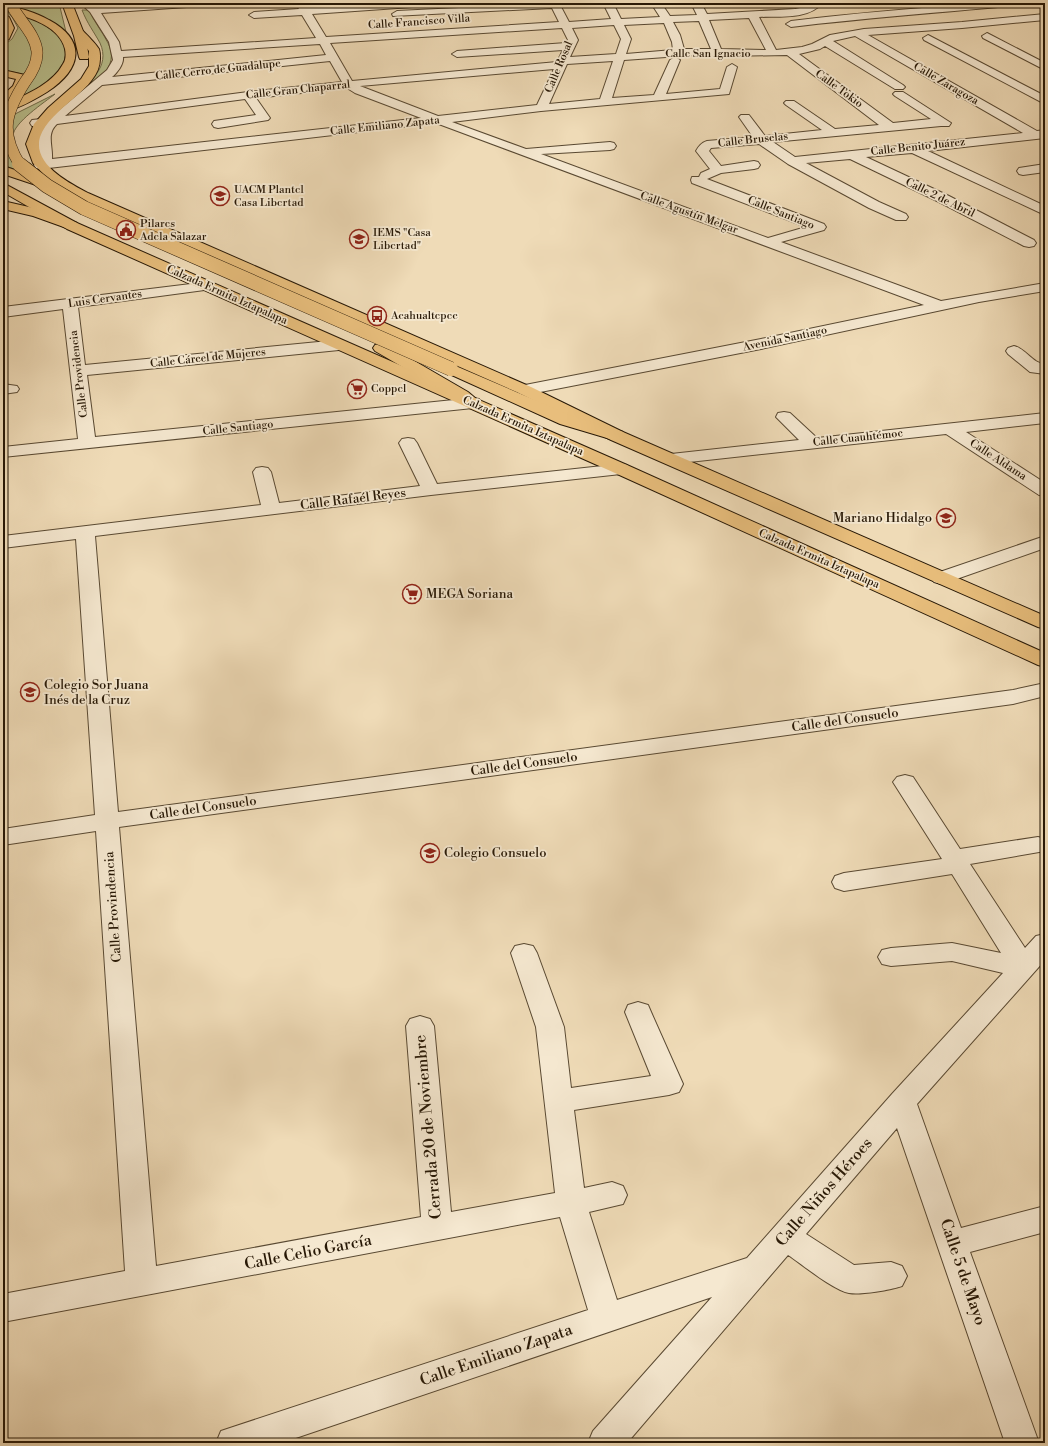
<svg xmlns="http://www.w3.org/2000/svg" width="1048" height="1446" font-family="'Libre Bodoni',serif">
<rect width="100%" height="100%" fill="#efdbb7"/>
<filter id="stains"><feTurbulence type="fractalNoise" baseFrequency=".005" numOctaves="4"/><feColorMatrix values="0 0 0 0 .2 0 0 0 0 .09 0 0 0 0 .02 0 0 0 .5 -.17"/></filter>
<radialGradient id="worn" r=".72"><stop offset=".6" stop-color="#630" stop-opacity="0"/><stop offset="1" stop-color="#630" stop-opacity=".3"/></radialGradient>
<path fill="#b9c08e" stroke="#706c4a" d="M 3,3 L 59,3 L 66,32 L 51,22 L 3,5 Z
M 3,9 C 17,14 33,18 46,26 C 91,56 48,84 18,100 L 22,74 L 3,70 L 3,46 L 12,39 L 18,28 L 12,17 Z
M 82,10 L 89,10 C 94,22 102,31 108,43 C 121,68 94,82 77,96 L 73,96 C 89,83 111,67 100,43 C 94,32 87,23 82,10 Z
M 55,94 C 45,102 13,123 13,136 C 13,143 20,155 23,162 L 30,163 L 53,184 L 3,165 L 8,161 L 3,158 L 3,120 Z"/>
<g fill="none" stroke-linecap="round" stroke-linejoin="round">
<defs>
<path id="minor" d="M 80,3 L 91,3 L 96,7 L 156,3 L 206,3 L 201,6 L 101,13 L 119,42 L 121,51 L 316,38 L 302,15 L 254,18 L 249,15 L 254,12 L 299,9 L 295,3 L 305,3 L 308,8 L 384,3 L 417,4 L 412,7 L 312,14 L 326,37 L 559,22 L 552,8 L 393,16 L 392,14 L 397,11 L 559,3 L 569,22 L 611,19 L 603,3 L 613,3 L 621,19 L 660,17 L 651,3 L 661,3 L 670,16 L 697,15 L 692,5 L 693,3 L 701,3 L 707,14 L 795,9 L 805,7 L 811,3 L 822,3 C 809,20 778,16 759,17 L 776,50 L 802,47 L 812,44 L 830,35 L 864,29 L 962,22 L 1045,14 L 1045,20 L 962,28 L 868,35 L 1037,131 L 1045,130 L 1045,138 L 928,151 L 1045,206 L 1045,215 L 912,153 L 866,157 L 949,196 L 1034,240 L 1036,243 L 1034,246 L 1029,247 L 1024,246 L 939,202 L 850,159 L 806,163 L 879,202 L 906,214 L 908,217 L 906,220 L 896,220 L 869,208 L 788,164 L 759,144 L 711,148 L 709,151 L 721,166 L 754,161 L 758,162 L 760,165 L 758,168 L 754,169 L 721,173 L 707,179 L 824,224 L 826,227 L 824,230 L 781,242 L 941,301 L 1045,283 L 1045,291 L 979,302 L 761,349 L 525,395 L 519,393 L 517,390 L 519,387 L 525,385 L 761,339 L 924,305 L 436,123 L 40,169 L 36,168 L 34,165 L 36,162 L 39,161 L 38,137 L 42,126 L 32,126 L 30,123 L 32,120 L 50,118 L 107,70 L 113,60 L 109,42 L 90,12 ZM 749,18 L 766,50 L 721,49 L 709,20 ZM 699,21 L 711,49 L 684,49 L 680,35 L 673,22 ZM 664,23 L 672,42 L 673,50 L 626,54 L 631,39 L 624,25 ZM 614,25 L 621,39 L 616,54 L 570,57 L 578,40 L 572,28 ZM 562,28 L 568,40 L 566,43 L 457,51 L 452,54 L 457,57 L 563,50 L 557,62 L 352,81 L 330,43 ZM 855,36 L 1023,133 L 795,157 L 773,142 L 941,126 L 949,126 L 951,123 L 903,92 L 895,92 L 893,94 L 895,96 L 931,119 L 893,123 L 799,54 L 820,49 L 825,46 L 895,89 L 903,89 L 905,87 L 903,85 L 833,41 ZM 320,44 L 326,55 L 112,77 C 117,73 124,64 123,57 ZM 694,55 L 714,56 L 718,57 L 722,56 L 787,55 L 879,125 L 835,129 L 794,101 L 786,101 L 784,103 L 786,105 L 822,130 L 765,136 L 749,115 L 741,115 L 739,117 L 753,137 L 707,141 C 701,143 699,146 696,151 L 710,169 L 701,173 L 699,177 L 692,177 L 691,180 L 692,183 L 806,227 L 768,238 L 541,154 L 610,150 L 614,149 L 616,146 L 614,143 L 610,142 L 526,149 L 452,122 L 541,111 L 729,94 L 737,67 L 732,64 L 727,67 L 720,89 L 666,94 L 680,60 L 675,57 L 670,60 L 654,95 L 612,98 L 624,60 ZM 330,61 L 342,82 L 248,92 L 65,116 L 102,85 ZM 613,61 L 600,99 L 549,104 L 567,64 ZM 554,69 L 537,105 L 438,116 L 360,86 ZM 347,88 L 355,93 L 421,118 L 52,159 C 53,146 46,134 57,124 L 245,99 L 256,115 L 214,121 L 212,124 L 214,127 L 218,128 L 268,120 L 270,118 L 256,98 Z
M 978,3 L 1014,3 L 1009,6 C 936,13 863,18 791,27 L 786,24 L 791,21 C 853,13 915,9 978,3 Z
M 987,33 L 1045,63 L 1045,70 L 983,38 L 982,36 Z
M 928,35 L 1045,96 L 1045,104 L 924,40 L 923,38 Z
M 1045,164 L 1045,172 L 1023,175 L 1019,174 L 1017,171 L 1019,168 Z
M 207,282 L 212,283 L 214,286 L 212,289 L 78,307 L 85,365 L 339,340 L 345,342 L 347,345 L 345,348 L 339,350 L 87,375 L 95,437 L 473,398 L 479,399 L 481,403 L 479,407 L 473,408 L 3,457 L 3,447 L 78,439 L 63,309 L 3,317 L 3,307 Z
M 1014,346 C 1026,349 1033,364 1045,364 L 1045,374 L 1030,372 L 1008,354 L 1006,351 L 1008,348 Z
M 3,384 L 17,386 L 19,389 L 17,392 L 3,394 Z
M 784,412 L 790,413 L 817,438 L 1045,413 L 1045,423 L 966,432 L 1045,483 L 1045,496 L 1039,495 L 946,434 L 671,464 L 665,463 L 662,459 L 665,455 L 671,454 L 799,440 L 776,417 L 778,413 Z
M 408,438 L 414,439 L 417,443 L 437,484 L 621,464 L 627,465 L 630,469 L 627,473 L 621,474 L 431,495 L 95,536 L 118,812 L 1013,690 L 1045,683 L 1045,696 L 1013,704 L 119,827 L 156,1266 L 421,1217 L 406,1026 L 410,1019 L 420,1016 L 430,1019 L 434,1026 L 451,1212 L 555,1193 L 536,1027 L 511,953 L 515,946 L 524,944 L 533,946 L 537,953 L 564,1027 L 571,1088 L 651,1076 L 625,1012 L 628,1005 L 638,1002 L 648,1005 L 651,1012 L 683,1084 L 679,1092 L 669,1095 L 574,1110 L 584,1188 L 612,1182 L 623,1186 L 627,1195 L 623,1204 L 589,1212 L 617,1300 L 747,1258 L 892,1094 L 1003,973 L 952,961 L 891,966 L 882,964 L 878,957 L 882,950 L 891,948 L 952,943 L 1001,953 L 952,874 L 844,891 L 835,888 L 832,882 L 835,876 L 844,873 L 942,859 L 893,782 L 897,777 L 905,775 L 913,777 L 960,849 L 1038,837 L 1045,839 L 1045,851 L 970,864 L 1025,948 L 1036,936 L 1045,934 L 1045,960 L 917,1104 L 961,1228 L 1045,1206 L 1045,1232 L 970,1252 L 1039,1443 L 1005,1443 L 897,1128 L 806,1234 L 854,1265 L 891,1262 L 902,1266 L 907,1276 L 902,1286 C 891,1290 861,1295 849,1293 C 833,1290 803,1265 788,1255 L 627,1443 L 588,1443 L 593,1431 L 712,1297 L 281,1443 L 216,1443 L 221,1431 L 233,1427 L 588,1310 L 560,1217 L 3,1322 L 3,1294 L 125,1271 L 96,831 L 3,845 L 3,829 L 95,815 L 76,539 L 3,548 L 3,536 L 261,505 L 253,472 L 256,468 L 262,467 L 268,468 L 271,472 L 279,503 L 420,486 L 399,443 L 402,439 Z
M 1045,536 L 1045,548 L 948,582 L 941,584 L 934,582 L 931,578 L 934,574 Z"/>
<path id="major" d="M 3,13 L 9,17 L 14,28 L 9,39 L 3,43 Z
M 79,30 L 83,31 C 88,36 95,43 99,49 C 100,52 100,55 100,58 C 101,89 50,107 40,137 C 32,164 69,183 88,193 L 531,387 L 623,432 L 1045,616 L 1045,629 L 1038,627 L 611,440 L 519,393 L 78,199 L 57,186 L 56,189 L 51,190 L 3,174 L 3,166 L 51,182 L 33,163 L 26,144 L 34,124 L 48,108 L 81,79 L 89,66 L 89,51 L 74,33 Z
M 3,183 L 77,223 L 627,465 L 1045,653 L 1045,667 L 1038,665 L 615,473 L 67,229 L 3,192 Z"/>
<path id="highway" d="M 62,3 L 72,3 L 85,36 L 89,57 L 88,59 L 80,59 L 79,57 L 74,36 Z
M 3,4 C 19,8 35,12 49,20 C 88,41 81,70 47,92 C 34,100 18,109 3,112 L 3,105 C 23,96 52,85 63,64 C 66,60 66,54 65,49 C 59,24 24,16 3,10 Z
M 3,70 L 25,75 L 27,81 C 24,91 14,101 4,103 L 3,95 L 13,86 L 16,79 L 3,76 Z
M 3,201 L 42,210 L 77,223 L 79,226 L 77,229 L 72,230 L 33,216 L 3,209 Z
M 381,343 L 387,345 L 468,392 L 481,403 L 479,407 C 469,409 464,404 456,398 L 375,351 L 373,348 L 375,345 Z
M 451,364 L 572,416 L 623,432 L 626,436 L 623,440 L 617,441 L 560,424 L 445,372 L 443,369 L 445,366 Z"/>
</defs>
<use href="#minor" stroke="#594932" stroke-width="2"/>
<use href="#major" stroke="#271806" stroke-width="2"/>
<use href="#highway" stroke="#271806" stroke-width="2"/>
<use href="#minor" fill="#f5e8d0" fill-rule="evenodd"/>
<use href="#major" fill="#e8be7c" fill-rule="evenodd"/>
<use href="#highway" fill="#e8be7c" fill-rule="evenodd"/>
<defs>
<path id="highway-bridge-far1" d="M 12,6 C 20,21 35,34 37,51 C 38,63 32,73 25,82 C 5,113 0,133 20,165"/>
<path id="highway-bridge" d="M 19,164 L 47,186 L 84,208 L 451,369"/>
</defs>
<use href="#highway-bridge-far1" stroke="#271806" stroke-width="12" stroke-linecap="butt"/>
<use href="#highway-bridge" stroke="#271806" stroke-width="15" stroke-linecap="butt"/>
<use href="#highway-bridge-far1" stroke="#e8be7c" stroke-width="11"/>
<use href="#highway-bridge" stroke="#e8be7c" stroke-width="14"/>
</g>
<defs>
<symbol id="university-ring" viewBox="-11 -11 22 22"><circle r="9.5" fill="#f5e8d0" stroke="#8f2418" stroke-width="1.5"/><path d="M0-5L7-2L0 1L-7-2ZM-4 1L0 2.5L4 1V4Q0 6-4 4Z" fill="#8f2418"/></symbol>
<symbol id="civic-ring" viewBox="-11 -11 22 22"><circle r="9.5" fill="#f5e8d0" stroke="#8f2418" stroke-width="1.5"/><path d="M-.6-6.5H3V-4.5H.6V-3L4-1V1h2V6H-6V1h2V-1L-.6-3ZM-1.2 2.5V6h2.4V2.5Z" fill="#8f2418"/></symbol>
<symbol id="school-ring" viewBox="-11 -11 22 22"><circle r="9.5" fill="#f5e8d0" stroke="#8f2418" stroke-width="1.5"/><path d="M0-5L7-2L0 1L-7-2ZM-4 1L0 2.5L4 1V4Q0 6-4 4Z" fill="#8f2418"/></symbol>
<symbol id="bus-ring" viewBox="-11 -11 22 22"><circle r="9.5" fill="#f5e8d0" stroke="#8f2418" stroke-width="1.5"/><path d="M-5-6H5V4H4V6H2V4H-2V6H-4V4H-5ZM-3.5-4V0h7V-4ZM-3.5 1.2v1.5H-2V1.2ZM2 1.2v1.5H3.5V1.2Z" fill="#8f2418"/></symbol>
<symbol id="supermarket-ring" viewBox="-11 -11 22 22"><circle r="9.5" fill="#f5e8d0" stroke="#8f2418" stroke-width="1.5"/><path d="M-6-5.5h2.5l.6 2H6L4.5 2H-2.5L-4.4-4H-6ZM-1.5 3.2a1.3 1.3 0 1 0 .1 0ZM3 3.2a1.3 1.3 0 1 0 .1 0Z" fill="#8f2418"/></symbol>
</defs>
<g fill-rule="evenodd">
<use href="#university-ring" x="209" y="185" width="22" height="22"/>
<use href="#civic-ring" x="115" y="219" width="22" height="22"/>
<use href="#school-ring" x="348" y="228" width="22" height="22"/>
<use href="#bus-ring" x="366" y="305" width="22" height="22"/>
<use href="#supermarket-ring" x="346" y="378" width="22" height="22"/>
<use href="#school-ring" x="935" y="507" width="22" height="22"/>
<use href="#supermarket-ring" x="401" y="583" width="22" height="22"/>
<use href="#school-ring" x="19" y="681" width="22" height="22"/>
<use href="#school-ring" x="419" y="842" width="22" height="22"/>
</g>
<g text-anchor="middle" dominant-baseline="central" stroke-width="3.5" stroke-linejoin="round" paint-order="stroke">
<g font-size="11" fill="#271806" stroke="#f5e8d0">
<text transform="translate(419 22) rotate(-4)">Calle Francisco Villa</text>
<text x="708" y="54">Calle San Ignacio</text>
<text transform="translate(559 67) rotate(-67)">Calle Rosal</text>
<text transform="translate(218 70) rotate(-6)">Calle Cerro de Guadalupe</text>
<text transform="translate(946 84) rotate(30)">Calle Zaragoza</text>
<text transform="translate(839 89) rotate(36)">Calle Tokio</text>
<text transform="translate(298 90) rotate(-6)">Calle Gran Chaparral</text>
<text transform="translate(385 126) rotate(-6)">Calle Emiliano Zapata</text>
<text transform="translate(753 140) rotate(-6)">Calle Bruselas</text>
<text transform="translate(918 147) rotate(-6)">Calle Benito Juárez</text>
<text transform="translate(940 198) rotate(26)">Calle 2 de Abril</text>
<text transform="translate(689 213) rotate(20)">Calle Agustín Melgar</text>
<text transform="translate(781 213) rotate(22)">Calle Santiago</text>
<text transform="translate(227 295) rotate(24)">Calzada Ermita Iztapalapa</text>
<text transform="translate(105 299) rotate(-8)">Luis Cervantes</text>
<text transform="translate(785 339) rotate(-12)">Avenida Santiago</text>
<text transform="translate(208 358) rotate(-6)">Calle Cárcel de Mujeres</text>
<text transform="translate(79 374) rotate(-97)">Calle Providencia</text>
<text transform="translate(523 426) rotate(24)">Calzada Ermita Iztapalapa</text>
<text transform="translate(238 428) rotate(-6)">Calle Santiago</text>
<text transform="translate(858 438) rotate(-6)">Calle Cuauhtémoc</text>
<text transform="translate(998 460) rotate(33)">Calle Aldama</text>
<text transform="translate(819 559) rotate(24)">Calzada Ermita Iztapalapa</text>
</g>
<g font-size="11" fill="#271806" stroke="#f5e8d0" text-anchor="start">
<text x="234" y="190">UACM Plantel<tspan x="234" dy="13">Casa Libertad</tspan></text>
<text x="140" y="224">Pilares<tspan x="140" dy="13">Adela Salazar</tspan></text>
<text x="373" y="233">IEMS "Casa<tspan x="373" dy="13">Libertad"</tspan></text>
<text x="391" y="316">Acahualtepec</text>
<text x="371" y="389">Coppel</text>
</g>
<g font-size="13" fill="#271806" stroke="#f5e8d0">
<text transform="translate(353 499) rotate(-7)">Calle Rafaél Reyes</text>
<text transform="translate(845 720) rotate(-8)">Calle del Consuelo</text>
<text transform="translate(524 764) rotate(-8)">Calle del Consuelo</text>
<text transform="translate(203 808) rotate(-8)">Calle del Consuelo</text>
<text transform="translate(113 907) rotate(-94)">Calle Provindencia</text>
</g>
<g font-size="13" fill="#271806" stroke="#f5e8d0" text-anchor="start">
<text x="932" y="518" text-anchor="end">Mariano Hidalgo</text>
<text x="426" y="594">MEGA Soriana</text>
<text x="44" y="685">Colegio Sor Juana<tspan x="44" dy="15">Inés de la Cruz</tspan></text>
<text x="444" y="853">Colegio Consuelo</text>
</g>
<g font-size="16" fill="#271806" stroke="#f5e8d0">
<text transform="translate(428 1127) rotate(-95)">Cerrada 20 de Noviembre</text>
<text transform="translate(824 1192) rotate(-49)">Calle Niños Héroes</text>
<text transform="translate(308 1252) rotate(-11)">Calle Celio García</text>
<text transform="translate(963 1272) rotate(71)">Calle 5 de Mayo</text>
<text transform="translate(496 1355) rotate(-19)">Calle Emiliano Zapata</text>
</g>
</g>
<rect width="1048" height="1446" fill="none" stroke="#efdbb7" stroke-width="16"/>
<rect x="4" y="4" width="1040" height="1438" fill="none" stroke="#271806" stroke-width="2"/>
<rect x="8" y="8" width="1032" height="1430" fill="none" stroke="#271806"/>
<rect width="100%" height="100%" filter="url(#stains)"/>
<rect width="100%" height="100%" fill="url(#worn)"/>
</svg>
